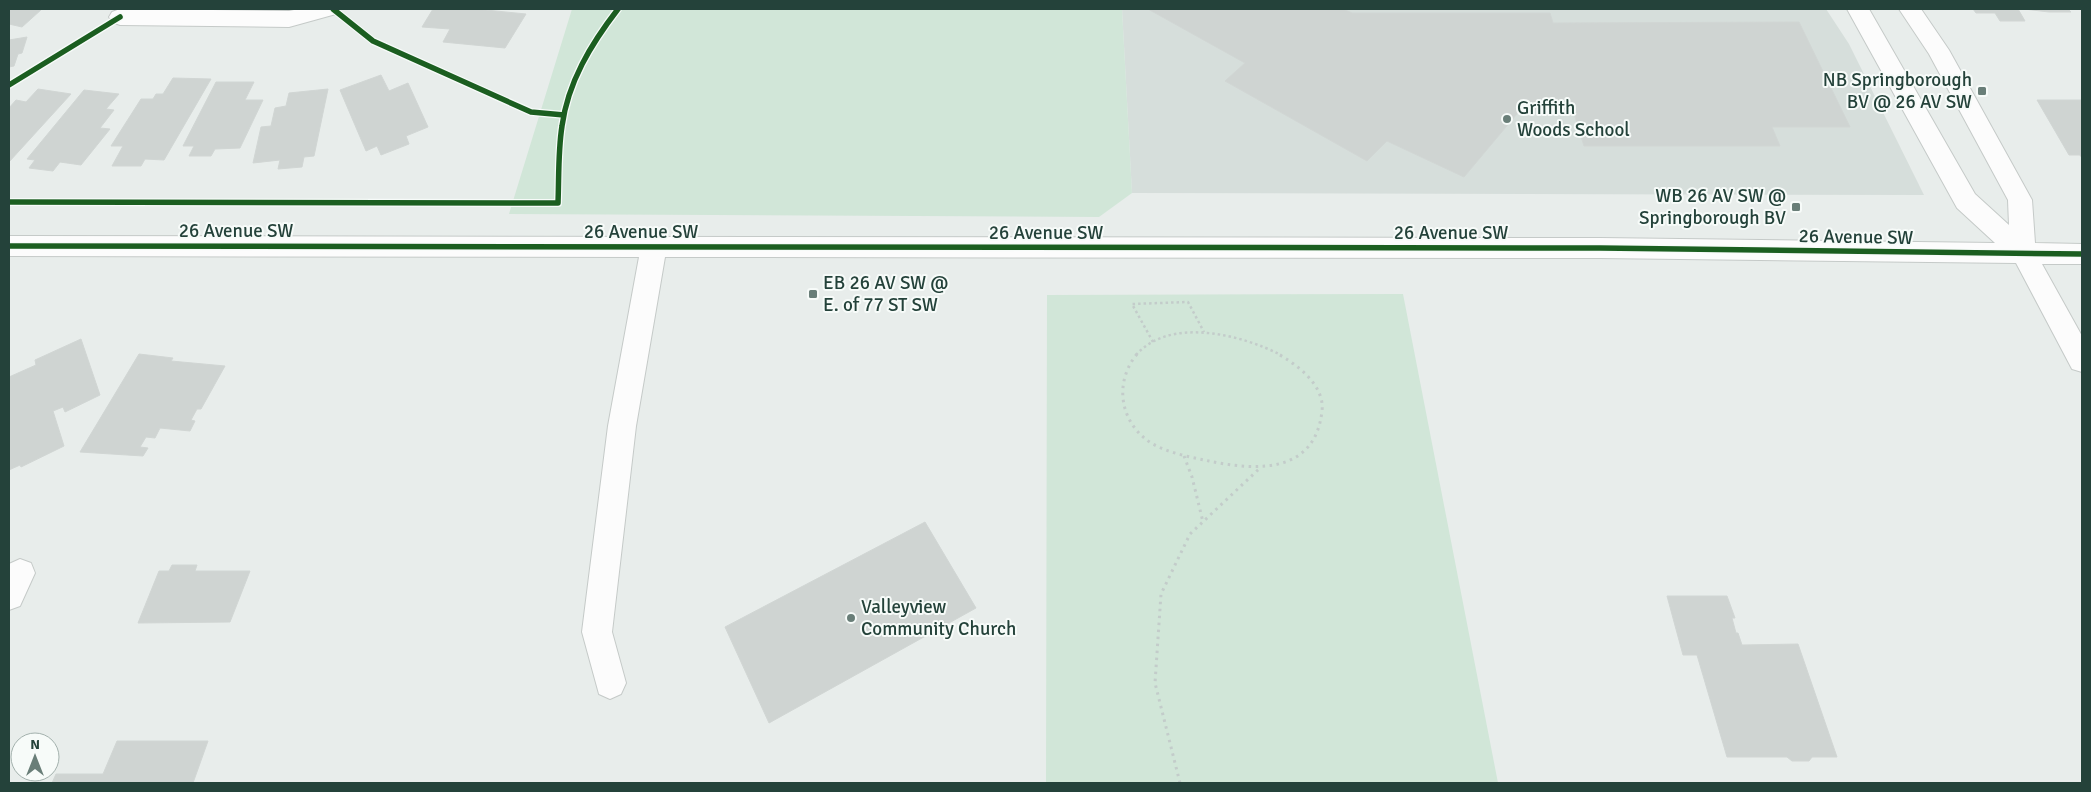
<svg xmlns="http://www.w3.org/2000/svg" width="2091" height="792" font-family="Signika,sans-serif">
<rect width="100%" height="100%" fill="#e8edeb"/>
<path fill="#d6dedb" d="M 1122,9 L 1826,9 L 1849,44 L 1924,195 L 1132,193 Z"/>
<path fill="#d1e6d8" d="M 572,9 L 1122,9 L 1132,193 L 1099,217 L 509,214 Z
M 1403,294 L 1498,783 L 1046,783 L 1047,295 Z"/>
<path fill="#cfd4d2" stroke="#d1d6d4" d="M 9,9 L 42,9 L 22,27 L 9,24 Z
M 433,9 L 476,9 L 526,14 L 505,48 L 443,42 L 450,29 L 422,27 Z
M 1148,9 L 1343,9 L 1352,13 L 1550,13 L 1553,23 L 1799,22 L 1850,127 L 1772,127 L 1780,146 L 1584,146 L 1573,110 L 1521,109 L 1464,177 L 1387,141 L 1367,161 L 1225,81 L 1245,63 Z
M 1973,9 L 2018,9 L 2025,21 L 2000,21 L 1995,13 L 1976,13 Z
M 2024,9 L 2068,9 L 2071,12 L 2049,12 Z
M 27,37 L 22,53 L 18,54 L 14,66 L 9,67 L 9,40 Z
M 381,75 L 389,91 L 408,83 L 428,127 L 406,136 L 409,144 L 381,155 L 377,146 L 366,151 L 340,90 Z
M 173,78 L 211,79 L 164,160 L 145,159 L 141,166 L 112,166 L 123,146 L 111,146 L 141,99 L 153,99 L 156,94 L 163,94 Z
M 216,82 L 254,82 L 245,100 L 263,100 L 240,148 L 215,149 L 211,156 L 189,156 L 194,146 L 183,146 Z
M 38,89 L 71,94 L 9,162 L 9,108 L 16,100 L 26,102 Z
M 328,89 L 314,156 L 304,157 L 302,167 L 278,169 L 280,160 L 253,163 L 261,127 L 271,126 L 275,108 L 286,106 L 289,93 Z
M 84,90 L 119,94 L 106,109 L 114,110 L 100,128 L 110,129 L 81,165 L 60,162 L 53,171 L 29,168 L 35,160 L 27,159 Z
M 2037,100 L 2082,100 L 2082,158 L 2080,155 L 2069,155 Z
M 81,339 L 100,395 L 65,412 L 63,407 L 53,411 L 64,446 L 21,467 L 20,465 L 9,470 L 9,377 L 36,365 L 35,360 Z
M 139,354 L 173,358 L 171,361 L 225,366 L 201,409 L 197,409 L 191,420 L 195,421 L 190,431 L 160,428 L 155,438 L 146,437 L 140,447 L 148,448 L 143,456 L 80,452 Z
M 925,522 L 976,608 L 769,723 L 725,627 Z
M 172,565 L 197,565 L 195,571 L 250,571 L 230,622 L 138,623 L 159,571 L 169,571 Z
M 1667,596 L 1727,596 L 1735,618 L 1732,618 L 1736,633 L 1738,633 L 1742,645 L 1798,644 L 1837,757 L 1812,757 L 1809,761 L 1792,761 L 1787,757 L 1727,757 L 1697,655 L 1683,655 Z
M 117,741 L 208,741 L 193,783 L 52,783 L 56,774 L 103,774 Z"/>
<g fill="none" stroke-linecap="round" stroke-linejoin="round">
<defs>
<path id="minor" d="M 120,9 L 289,11 L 299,9 L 339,9 L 336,14 L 289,27 L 120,25 L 112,22 L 109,17 L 112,12 Z
M 1847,9 L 1869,9 L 1975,194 L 2009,225 L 2008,200 L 1929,54 L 1899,9 L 1921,9 L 1949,50 L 2032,200 L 2035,243 L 2082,244 L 2082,264 L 2042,264 L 2082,336 L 2082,372 L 2072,369 L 2016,263 L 1600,258 L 665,257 L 636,426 L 612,632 L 626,683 L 621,694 L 610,699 L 599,694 L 582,632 L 608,426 L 639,257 L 9,256 L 9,236 L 1600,238 L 1995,243 L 1957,208 Z
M 20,559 L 31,563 L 35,573 L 20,606 L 9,610 L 9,564 Z"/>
</defs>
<use href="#minor" stroke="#c5cac8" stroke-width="2"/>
<path stroke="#c3ccca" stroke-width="2.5" stroke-dasharray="2.5 3" stroke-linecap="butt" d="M 1153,342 L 1132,304 L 1188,302 L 1204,332
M 1136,355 C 1170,316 1242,335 1281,355"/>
<path stroke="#c3ccca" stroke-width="3" stroke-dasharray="2.5 4.5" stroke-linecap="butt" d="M 1137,354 C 1114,382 1119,422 1151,443 C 1168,453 1190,457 1209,461 C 1257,471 1315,474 1322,411 C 1325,386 1298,365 1278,354
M 1184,456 L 1192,477 L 1203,522
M 1180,783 L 1155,683 L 1161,594 L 1190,534 L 1260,468"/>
<use href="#minor" fill="#fcfcfc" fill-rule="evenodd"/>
<defs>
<path id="cycleway" d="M 333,9 L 373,41 L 531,112 L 564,115
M 9,85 L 120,17
M 9,202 L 558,203 C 559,177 558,151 562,126 C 568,82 591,44 618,9
M 9,246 L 1600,248 L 2082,254"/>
</defs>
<use href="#cycleway" stroke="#f7fbf9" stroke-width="8"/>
<use href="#cycleway" stroke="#1b5e20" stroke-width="5.5"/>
</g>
<g fill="#697e78" stroke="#f7fbf9" stroke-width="2">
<rect x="1977" y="86" width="10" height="10" rx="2.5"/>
<circle cx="1507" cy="119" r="5"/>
<rect x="1791" y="202" width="10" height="10" rx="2.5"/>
<rect x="808" y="289" width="10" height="10" rx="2.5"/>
<circle cx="851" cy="618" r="5"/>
</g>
<g text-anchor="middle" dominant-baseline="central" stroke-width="4" stroke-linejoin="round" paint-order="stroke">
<g font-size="19" fill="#24423a" stroke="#f7fbf9" text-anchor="start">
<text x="1972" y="80" text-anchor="end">NB Springborough<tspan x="1972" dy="22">BV @ 26 AV SW</tspan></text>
<text x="1517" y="108">Griffith<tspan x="1517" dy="22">Woods School</tspan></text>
<text x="1786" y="196" text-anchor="end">WB 26 AV SW @<tspan x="1786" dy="22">Springborough BV</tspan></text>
<text x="823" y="283">EB 26 AV SW @<tspan x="823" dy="22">E. of 77 ST SW</tspan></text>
<text x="861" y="607">Valleyview<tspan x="861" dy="22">Community Church</tspan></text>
</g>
<g font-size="19" fill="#24423a" stroke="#f7fbf9">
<text x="236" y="231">26 Avenue SW</text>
<text x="641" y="232">26 Avenue SW</text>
<text x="1046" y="233">26 Avenue SW</text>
<text x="1451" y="233">26 Avenue SW</text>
<text transform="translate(1856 237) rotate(1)">26 Avenue SW</text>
</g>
</g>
<rect width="2091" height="792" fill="none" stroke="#24423a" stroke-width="20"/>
<g transform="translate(35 757)"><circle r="24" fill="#f7fbf9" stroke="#a3b1ad"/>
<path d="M0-4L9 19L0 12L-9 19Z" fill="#697e78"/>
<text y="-8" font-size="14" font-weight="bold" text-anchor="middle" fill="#24423a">N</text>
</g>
</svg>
